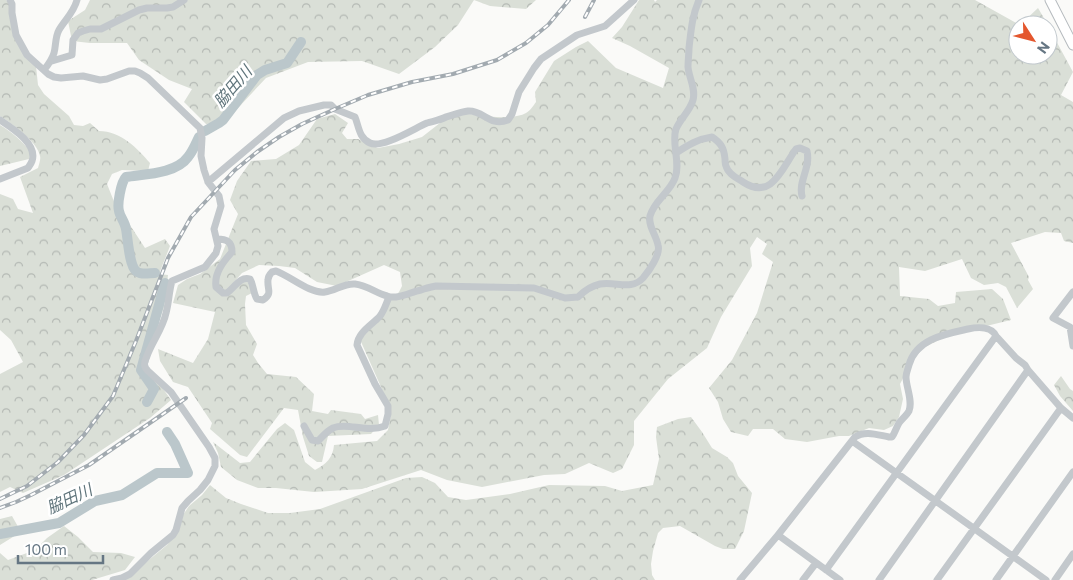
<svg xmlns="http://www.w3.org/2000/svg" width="1073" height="580" font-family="Commissioner,'Noto Sans JP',sans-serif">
<defs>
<pattern id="forest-crowns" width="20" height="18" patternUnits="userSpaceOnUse" patternTransform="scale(1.25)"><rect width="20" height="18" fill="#dadfd7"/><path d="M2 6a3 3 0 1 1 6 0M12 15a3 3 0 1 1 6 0" fill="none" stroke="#b4b9b4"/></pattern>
</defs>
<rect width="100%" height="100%" fill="#fafaf8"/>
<path fill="url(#forest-crowns)" d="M 0,0 L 6,0 L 9,3 L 15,37 L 36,66 L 38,85 L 44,94 L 69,116 L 74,125 L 83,126 L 90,123 L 99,131 C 121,131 137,148 150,163 L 148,171 L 122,170 L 112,174 L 107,184 L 115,204 L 126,219 L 145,248 L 165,239 L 170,246 L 159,274 L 168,275 L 164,307 L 144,362 L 171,400 L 150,418 L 64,475 L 23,493 L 10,487 L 0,492 L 0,374 L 23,362 L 11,340 L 0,330 L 0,194 L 13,199 L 18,209 L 33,213 L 20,177 L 38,168 C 39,164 41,159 40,156 C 38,142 11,123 0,116 Z
M 90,0 L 536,0 L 526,9 L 490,6 L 474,0 L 458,25 L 435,47 L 399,74 L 362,61 L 308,62 L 266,78 L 224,123 L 206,124 L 184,102 L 192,89 L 169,80 L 139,60 L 127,43 L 90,43 L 72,41 L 68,21 L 85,10 Z
M 639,0 L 654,0 L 655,2 L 657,0 L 975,0 L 1020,25 L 1038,8 L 1048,25 L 1018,25 L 1018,55 L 1048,55 L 1048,26 L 1073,72 L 1061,95 L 1073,102 L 1073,243 L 1064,241 L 1061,233 L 1045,232 L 1011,243 L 1029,277 L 1028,280 L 1033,289 L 1017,308 L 1006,287 L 998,283 L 984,285 L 971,278 L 962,259 L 925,271 L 899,267 L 900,296 L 929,299 L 938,306 L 955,303 L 956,292 L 992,289 L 1003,299 L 1011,320 L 949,335 L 923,348 L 911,363 L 900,384 L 903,399 L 899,417 L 893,426 L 884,430 L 869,428 L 849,436 L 839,436 L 807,442 L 785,439 L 773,429 L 753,429 L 748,436 L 731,432 L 723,419 L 718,402 L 709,388 L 732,360 L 757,313 L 773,262 L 762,254 L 767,244 L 757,237 L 750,248 L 752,266 L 721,317 L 707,348 L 668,379 L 634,421 L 634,445 L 622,469 L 613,473 L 589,463 L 565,474 L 544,475 L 482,487 L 447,480 L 421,470 L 362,489 L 314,492 L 276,488 L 258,488 L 237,480 L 221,467 L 218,453 L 213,442 L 240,463 L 250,462 L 277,429 L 285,423 L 294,430 L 305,462 L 315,470 C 326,464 333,458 334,445 L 377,441 L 388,430 L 391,414 L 381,387 L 358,335 L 399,292 L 402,286 L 400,272 L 384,265 L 337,286 L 317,282 L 295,268 L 279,266 L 259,265 L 242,273 L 233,283 L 244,278 L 256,291 L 246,296 L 245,304 L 246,325 L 257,344 L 253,355 L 258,363 L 267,374 L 296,377 L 314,394 L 312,411 L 328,414 L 331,410 L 361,414 L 365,419 L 378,415 L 379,425 L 371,434 L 328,436 L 322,462 L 317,462 L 309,456 L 303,437 L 298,410 L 284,408 L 247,457 L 240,455 L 210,429 L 212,423 L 188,387 L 173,382 L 160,361 L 158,349 L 193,363 L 208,339 L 215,312 L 173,303 L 178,285 L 187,279 L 200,274 L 220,259 L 238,214 L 230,200 L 237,181 L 251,161 L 276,159 L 299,145 L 317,119 L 335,114 L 348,123 L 342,133 L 347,139 L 358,139 L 378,148 L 399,144 L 422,137 L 454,112 C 471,114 510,122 526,113 C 530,111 533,106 536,102 L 535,92 L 554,61 L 576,47 L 588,41 L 616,68 L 663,88 L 669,68 L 630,46 L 612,38 L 622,27 Z
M 0,125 C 12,132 22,141 31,152 L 29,159 L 0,166 Z
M 1061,376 L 1070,389 L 1073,391 L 1073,411 L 1060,396 L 1054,385 Z
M 691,417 L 702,432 L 712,448 L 727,457 L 733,463 L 738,476 L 752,493 L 744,531 L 735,549 L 723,549 L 715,546 L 680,526 L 663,528 L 658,533 L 653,551 L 651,564 L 652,575 L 655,580 L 123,580 L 127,578 L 167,545 L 178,530 L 181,518 L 189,506 L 202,495 L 210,485 L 226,498 L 241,504 L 268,513 L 290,513 L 320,509 L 406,478 L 422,477 L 435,483 L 448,497 L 466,500 L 510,494 L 549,485 L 605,486 L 622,491 L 653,485 L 659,459 L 656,437 L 657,427 L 678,419 Z
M 12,516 L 21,532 L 0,545 L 0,519 Z
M 64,526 L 78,537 L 93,552 L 121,553 L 135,557 L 125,570 L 92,580 L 0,580 L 0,553 L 8,560 L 35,550 L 47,538 Z"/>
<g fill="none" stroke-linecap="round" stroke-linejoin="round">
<path stroke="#bbc7cb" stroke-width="10" d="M 205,131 L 219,123 L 223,120 L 257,75 L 265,70 L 287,63 L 301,42
M 155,273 C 149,273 140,275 136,271 C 129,265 128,239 126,229 C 125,222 120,217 119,211 C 117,204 121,182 126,177 C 144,174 176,174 188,157 C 193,151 196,143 199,137
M 147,402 L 154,389 L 141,370 L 165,283
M 0,534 L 59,523 L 95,501 L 122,495 L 157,473 L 188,473 L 175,444 L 167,432"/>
<defs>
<path id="major" d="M 1050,0 L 1073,45"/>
</defs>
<use href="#major" stroke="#b5babe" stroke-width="11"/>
<path stroke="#c3c8cc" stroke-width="7" d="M 10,0 L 12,4 L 12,13 L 16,35 L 27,55 L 48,74 L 54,77 L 61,78 L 83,76 L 100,80 L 107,79 L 129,71 L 135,71 L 140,73 L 148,78 L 200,128 L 202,138 L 201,156 L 204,170 L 208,182 L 219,196 L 221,206 L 214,229 L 218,246 L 216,253 L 205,267 L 172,281 C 169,291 169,302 166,313 C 163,328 152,342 147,356 C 144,363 143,366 148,371 L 171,392 L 209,447 L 215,458 L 215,466 L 208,480 L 200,490 L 188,501 L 182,508 L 176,530 L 173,535 L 151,553 L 130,574 L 122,578 L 113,580
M 52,61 L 72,55 L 73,40 L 78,33 L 83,31 L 90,29 L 101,29 L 139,10 L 147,8 L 167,8 L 173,7 L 184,0
M 44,70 C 48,65 52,60 54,53 C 56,46 55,37 59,30 C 65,20 74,12 77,0
M 0,120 C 12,128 38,144 32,161 C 31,164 29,166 28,168 L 0,179
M 676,153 C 688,145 698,139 712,137 C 721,143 724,148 725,159 C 725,160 725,165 726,166 C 728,174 737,178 743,182 C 772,201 782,168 796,149 L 800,148 L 807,151 C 811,168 798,181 802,196
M 208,182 L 284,118 L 299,111 L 324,105 L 331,105 L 335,109 L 355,117 C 359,127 359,138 370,143 C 382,149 415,128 427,123 C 434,121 440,120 446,117 C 454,115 460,112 468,111 C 484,110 489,127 508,120 L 512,114 L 519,92 L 534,68 L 541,59 L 577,35 L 605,26 L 634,0
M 217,239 C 226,239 232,241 232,252 C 223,262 214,273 216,287 L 223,293 L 227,293 C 235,287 240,276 250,279 C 254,286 253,293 257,299 L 263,300 C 273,293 267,290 268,280 C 268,277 270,274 272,272 L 276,271 C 290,276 310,294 325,292 C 335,291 344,283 355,284 C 366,285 376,293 387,296 C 398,300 410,292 421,290 C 426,288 431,287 436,286 L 534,288 L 565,298 L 578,297 C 584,291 591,286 600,284 C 616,281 631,291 643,278 C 649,271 661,254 658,245 C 656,235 648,226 650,216 C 654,201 670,192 675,178 C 681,163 671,143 676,129 C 680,119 690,111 693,100 C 696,89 689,78 688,67 C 688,60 689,54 689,48 C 691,31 692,16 699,0
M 1073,292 L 1053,318 L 1070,327 L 1073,346
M 304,426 L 312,440 L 318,441 C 323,436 327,431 333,428 C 347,422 367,433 385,426 L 388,414 L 388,406 L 375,384 L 357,345 C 358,332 372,325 380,316 C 384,311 386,304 389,297
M 852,441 L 1046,580
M 826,570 L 996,336
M 740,580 L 778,535
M 803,580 L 816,563
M 840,580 L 778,535 L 855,437 C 865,430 878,435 889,437 L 892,437 C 895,433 896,428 899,423 C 902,419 907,415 909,411 C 913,401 906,387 906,377 C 906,373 908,369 909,365 C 916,339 945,334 968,329 C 977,327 991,326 996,336 L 1016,358 L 1025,365 L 1028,370 L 1061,408 L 1073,418
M 879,580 L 1028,370
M 937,580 L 1061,408
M 996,580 L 1073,472
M 1055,580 L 1073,554"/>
<use href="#major" stroke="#fff" stroke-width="9"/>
<defs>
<path id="rail" d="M 585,17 L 594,0
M 0,499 L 27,486 L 58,462 L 84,435 L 113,396 L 136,341 L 168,258 L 191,217 L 235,170 L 257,152 L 279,137 L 302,124 L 335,109 L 368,95 L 412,82 L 453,74 L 497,60 L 526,43 L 548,25 L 569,0
M 0,508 L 16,502 L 31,495 L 89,465 L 186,398"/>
</defs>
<use href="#rail" stroke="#a2aab0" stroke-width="4"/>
<use href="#rail" stroke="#fff" stroke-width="2" stroke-dasharray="5.5" stroke-linecap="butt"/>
</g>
<g text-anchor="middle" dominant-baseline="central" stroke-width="5" stroke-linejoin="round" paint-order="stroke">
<g font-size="16" font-style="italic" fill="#60757c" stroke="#fff">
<text transform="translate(232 86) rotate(-49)">脇田川</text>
<text transform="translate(69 498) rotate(-25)">脇田川</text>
</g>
</g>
<g transform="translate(1033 40) rotate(126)"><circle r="24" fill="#ffffff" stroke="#c1c8cd"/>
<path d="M0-4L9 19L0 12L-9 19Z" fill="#e4572e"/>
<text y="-8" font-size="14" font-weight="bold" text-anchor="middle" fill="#657683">N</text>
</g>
<path d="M18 555v8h85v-8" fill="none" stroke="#657683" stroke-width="2.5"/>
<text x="25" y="555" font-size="15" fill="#657683" stroke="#ffffff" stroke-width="4" paint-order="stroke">100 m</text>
</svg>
